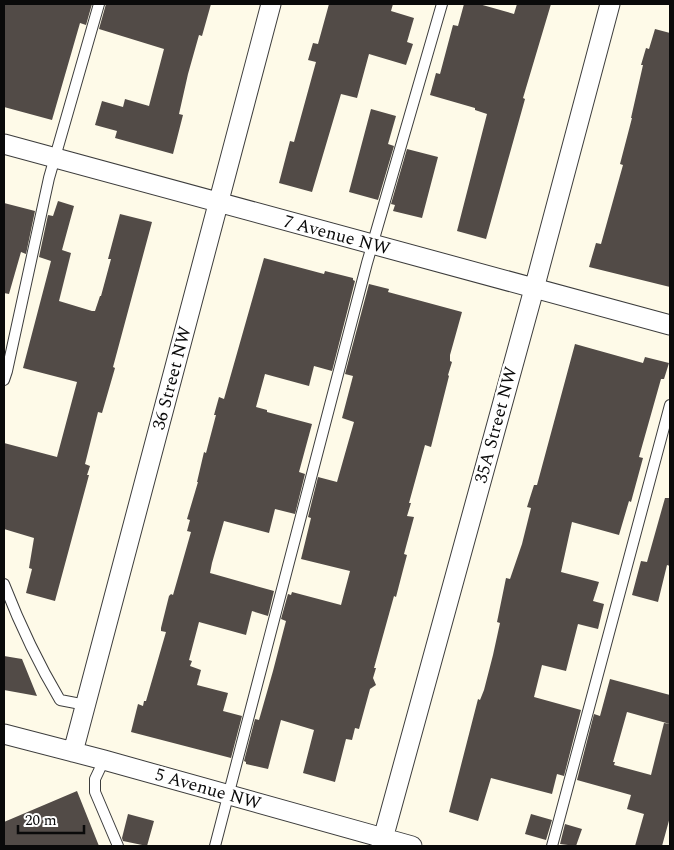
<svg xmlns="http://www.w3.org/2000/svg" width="674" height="850" font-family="Spectral,serif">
<rect width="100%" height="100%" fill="#fefae8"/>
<path fill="#524b47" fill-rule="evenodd" d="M 4,4 L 92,4 L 86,25 L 80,23 L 52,120 L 4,107 Z
M 106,4 L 211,4 L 202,36 L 199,35 L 188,74 L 179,114 L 183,115 L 173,154 L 115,138 L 117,131 L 95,125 L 102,101 L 123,107 L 125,99 L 149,106 L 164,49 L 99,29 Z
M 329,4 L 393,4 L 391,11 L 414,18 L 407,42 L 413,44 L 406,65 L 369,54 L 357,98 L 341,94 L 312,192 L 279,183 L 290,141 L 294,142 L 316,62 L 308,60 L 313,43 L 318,44 Z
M 464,4 L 479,4 L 514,14 L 517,4 L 551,4 L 523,98 L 525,99 L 486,239 L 457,231 L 487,114 L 475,110 L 475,108 L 430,95 L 436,73 L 440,74 L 453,25 L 458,26 Z
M 655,29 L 670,33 L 670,287 L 589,267 L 596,243 L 601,244 L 623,165 L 620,164 L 632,118 L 631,118 L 643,65 L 641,65 L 646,48 L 649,49 Z
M 371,109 L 396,116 L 388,144 L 394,146 L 378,200 L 349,192 Z
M 407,149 L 438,157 L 422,218 L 393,211 L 395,205 L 391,204 Z
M 58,201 L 74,206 L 62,250 L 71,253 L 59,301 L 92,311 L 95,311 L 100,296 L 101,296 L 111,259 L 108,259 L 120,214 L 152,222 L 113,367 L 115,368 L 102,413 L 98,412 L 85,464 L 90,466 L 87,475 L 89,475 L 55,601 L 26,593 L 32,569 L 29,568 L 34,538 L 4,529 L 4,443 L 57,457 L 77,382 L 23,368 L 51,261 L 39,257 L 48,215 L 53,216 Z
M 4,203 L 35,211 L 26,254 L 21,252 L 9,294 L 4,293 Z
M 264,258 L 324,274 L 325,271 L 353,278 L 353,280 L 355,281 L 332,371 L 314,366 L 309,386 L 265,374 L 256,407 L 267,410 L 267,412 L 312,424 L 299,472 L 305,474 L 295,514 L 275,509 L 269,533 L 224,521 L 212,563 L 210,573 L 274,591 L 268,616 L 252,611 L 246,635 L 199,622 L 189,660 L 192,661 L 190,666 L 201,670 L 197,685 L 228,693 L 223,711 L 242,716 L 231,758 L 131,732 L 138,704 L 143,706 L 144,701 L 146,701 L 166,632 L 161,631 L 161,628 L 169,596 L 171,594 L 173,595 L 191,532 L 187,531 L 190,520 L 187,519 L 198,482 L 197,482 L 204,452 L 206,453 L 216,415 L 214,415 L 219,397 L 224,399 Z
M 369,284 L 389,289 L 388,292 L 462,312 L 450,355 L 450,361 L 452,362 L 448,375 L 449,376 L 431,447 L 425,445 L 409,503 L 411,503 L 407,516 L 414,517 L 404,554 L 407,555 L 403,570 L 396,597 L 394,596 L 374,668 L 376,668 L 373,678 L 376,685 L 370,689 L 359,729 L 355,728 L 352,740 L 346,739 L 335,782 L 303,773 L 314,730 L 281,720 L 268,769 L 246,764 L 246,762 L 244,761 L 255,719 L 259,720 L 273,671 L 286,621 L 281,619 L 288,594 L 291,595 L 292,592 L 341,605 L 350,571 L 301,559 L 311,518 L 308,517 L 318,477 L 337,482 L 354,422 L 342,418 L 353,376 L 345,374 Z
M 575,344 L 643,363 L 645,357 L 669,363 L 664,379 L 661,379 L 639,457 L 643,458 L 631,502 L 629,501 L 619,535 L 572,522 L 561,572 L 599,582 L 593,601 L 604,604 L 598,629 L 578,624 L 566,671 L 542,665 L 534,697 L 581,710 L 564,776 L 557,774 L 552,794 L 491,778 L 478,821 L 449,812 L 478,699 L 480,700 L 484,690 L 493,655 L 500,623 L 497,622 L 506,578 L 510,579 L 522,544 L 531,508 L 527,507 L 534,485 L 537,485 Z
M 665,498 L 670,498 L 670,566 L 667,565 L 658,602 L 632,595 L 641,561 L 647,562 Z
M 4,656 L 22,659 L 37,696 L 4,690 Z
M 610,679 L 670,695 L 670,817 L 662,846 L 635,846 L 644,814 L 627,809 L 631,795 L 577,780 L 594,714 L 600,716 ZM 627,712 L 670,724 L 664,723 L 651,775 L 614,765 L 615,762 L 613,762 Z
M 77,791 L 99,846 L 4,846 L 4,822 Z
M 128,814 L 154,821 L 147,846 L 123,841 L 122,838 Z
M 531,814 L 552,820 L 546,840 L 525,834 Z
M 565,824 L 582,829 L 576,846 L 560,844 Z"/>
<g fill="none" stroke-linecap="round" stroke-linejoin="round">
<defs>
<path id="lane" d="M 4,380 L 7,371 L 49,178 L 99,4
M 4,584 C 20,625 38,663 60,700 L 86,705
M 104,760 L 95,779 L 95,792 L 118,846
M 215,846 L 367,263 L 442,4
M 552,846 L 670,405"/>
<path id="street" d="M 4,144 L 670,325
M 4,734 L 104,760 L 412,846
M 73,752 L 271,4
M 381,846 L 534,289 L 610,4"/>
</defs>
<use href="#lane" stroke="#3d3d3d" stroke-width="12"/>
<use href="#street" stroke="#3d3d3d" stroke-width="21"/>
<use href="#lane" stroke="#fff" stroke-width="10"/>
<use href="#street" stroke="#fff" stroke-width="19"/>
</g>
<g text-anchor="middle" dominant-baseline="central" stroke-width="5" stroke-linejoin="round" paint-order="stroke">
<g font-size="18" fill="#0a0a0a" stroke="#fff">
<text transform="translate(337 235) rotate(15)">7 Avenue NW</text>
<text transform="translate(172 378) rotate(-75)">36 Street NW</text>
<text transform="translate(496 425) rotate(-75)">35A Street NW</text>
<text transform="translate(208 789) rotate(16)">5 Avenue NW</text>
</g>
</g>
<rect width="674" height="850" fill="none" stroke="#0a0a0a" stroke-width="10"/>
<path d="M18 825v8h66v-8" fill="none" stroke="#0a0a0a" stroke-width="2.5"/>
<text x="25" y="825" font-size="15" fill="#0a0a0a" stroke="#ffffff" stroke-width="4" paint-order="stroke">20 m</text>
</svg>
